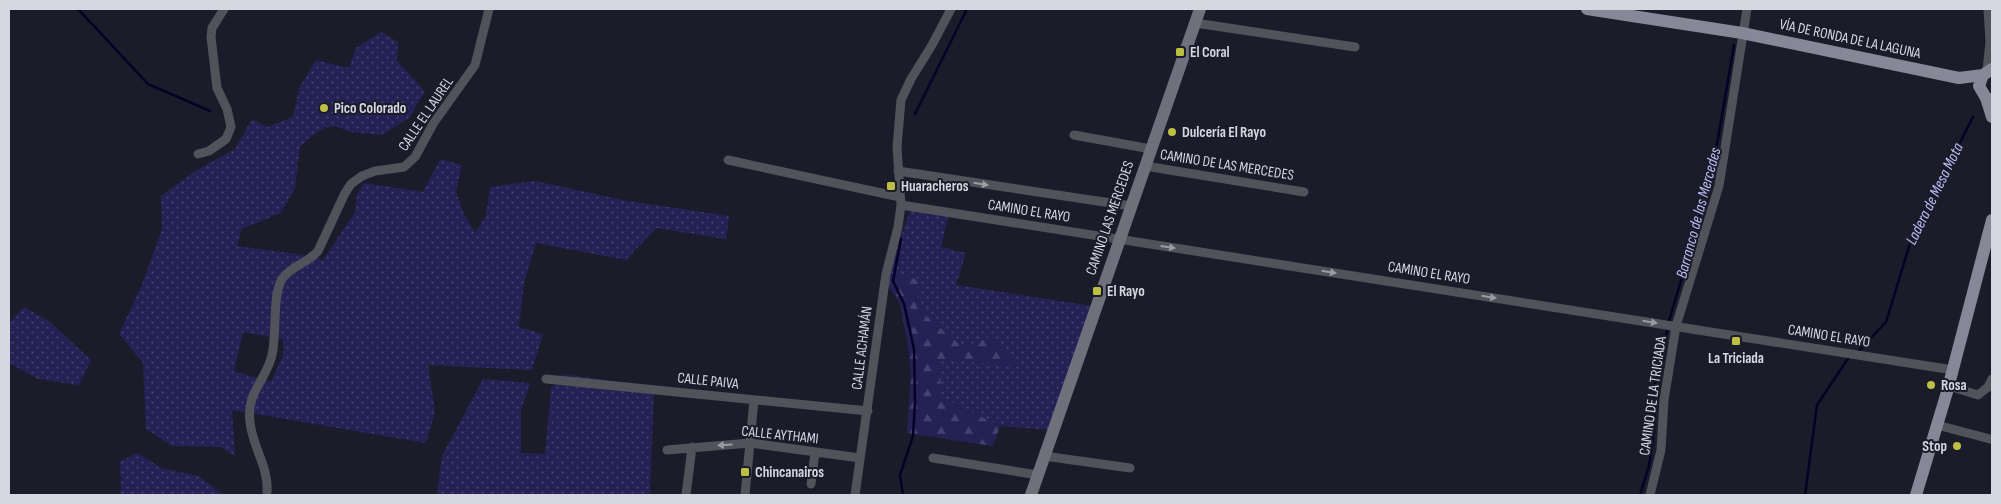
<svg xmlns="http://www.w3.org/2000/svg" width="2001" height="504" font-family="'Sofia Sans Condensed',sans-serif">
<defs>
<pattern id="grass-dots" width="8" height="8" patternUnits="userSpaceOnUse" patternTransform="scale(1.25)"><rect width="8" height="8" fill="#242255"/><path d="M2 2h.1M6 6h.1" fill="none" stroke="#43416d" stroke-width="1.8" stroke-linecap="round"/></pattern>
<pattern id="forest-firs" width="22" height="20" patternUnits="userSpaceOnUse" patternTransform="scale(1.25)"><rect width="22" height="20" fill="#242255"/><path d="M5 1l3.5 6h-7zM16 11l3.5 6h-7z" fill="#43416d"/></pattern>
</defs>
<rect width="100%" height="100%" fill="#1b1c2a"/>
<path fill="url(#grass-dots)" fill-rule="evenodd" d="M 381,32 L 398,42 L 397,61 L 425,91 L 409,118 L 382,135 L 351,132 L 335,126 L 324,128 L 313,135 L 300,147 L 295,188 L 281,213 L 242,229 L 237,246 L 303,255 L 323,260 L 355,212 L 357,194 L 364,183 L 423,192 L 440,159 L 462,165 L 456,191 L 463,212 L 475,233 L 486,216 L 490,187 L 535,181 L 628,201 L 729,216 L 726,239 L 656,228 L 626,260 L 536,243 L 524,283 L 519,327 L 543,334 L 532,370 L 428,365 L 435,412 L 426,443 L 232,410 L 235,456 L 221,447 L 172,446 L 146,429 L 143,363 L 119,334 L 141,287 L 162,229 L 161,196 L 197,170 L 235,149 L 252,119 L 267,127 L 293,117 L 299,88 L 316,60 L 349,68 L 356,48 ZM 243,332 L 283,339 L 283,356 L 271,382 L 234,371 Z
M 913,203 L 950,209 L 941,247 L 966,253 L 956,285 L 1092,306 L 1050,430 L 1000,426 L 941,397 L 939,359 L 1021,366 L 992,336 L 964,348 L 927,317 L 916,294 L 888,272 Z
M 24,307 L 49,321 L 91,360 L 79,385 L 38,379 L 9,363 L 9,323 Z
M 562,374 L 654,387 L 650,495 L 437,495 L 442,456 L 483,379 L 530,383 L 521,410 L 521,453 L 545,454 L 551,389 Z
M 138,453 L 161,468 L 198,476 L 224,495 L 119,495 L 121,489 L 120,461 Z"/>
<path fill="url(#forest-firs)" d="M 888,272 L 920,280 L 916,294 L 927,317 L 964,348 L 992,336 L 1022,366 L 940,359 L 941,397 L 1000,426 L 993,446 L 907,433 L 911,376 L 908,345 L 900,304 L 888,285 Z"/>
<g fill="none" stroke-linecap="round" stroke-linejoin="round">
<path stroke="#060126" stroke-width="2.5" d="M 78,9 L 148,84 L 210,111
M 915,114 L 967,9
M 901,239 L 893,281 L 904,304 L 914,349 L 915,403 L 913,436 L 900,475 L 903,495
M 1669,321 L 1711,179 L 1734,45
M 1859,351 L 1886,322 L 1912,237 L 1973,117
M 1640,495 L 1649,466 L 1654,431 L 1654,388 L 1667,331
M 1805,495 L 1817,405 L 1849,357"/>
<path stroke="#51525a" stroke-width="9" d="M 1195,23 L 1355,47
M 1074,135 L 1151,149
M 198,154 L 209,151 L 226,139 L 231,127 L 227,109 L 217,88 L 211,37 L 212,28 L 224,9
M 728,160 L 900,197
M 1145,166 L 1304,192
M 898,171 L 1131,206
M 901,205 L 1953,370
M 546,379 L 868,411
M 1949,386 L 1978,395 L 1988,387 L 1992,379
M 1937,425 L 1990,439
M 667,450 L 750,443 L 860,458
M 1044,456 L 1130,468
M 933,458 L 1038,475
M 811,484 L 815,453
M 267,492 C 269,467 252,446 250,422 C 246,392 266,381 272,355 C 277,335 272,296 282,279 C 291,266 308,263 318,251 L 345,193 L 351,184 L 362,176 L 375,171 L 404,167 L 415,157 L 433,124 L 475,65 L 489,9
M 686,495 L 692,447
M 745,495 L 754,400
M 855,495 L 886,274 L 898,227 L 901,205 L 897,147 L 901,100 L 911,79 L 932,45 L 951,9
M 1650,495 L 1661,450 L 1664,400 L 1676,326 L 1719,186 L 1747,9"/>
<path stroke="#51525a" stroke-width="11" d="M 1988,70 L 1991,42 L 1989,9"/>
<path stroke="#6f707c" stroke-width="12" d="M 1031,495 L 1200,9"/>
<path stroke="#868797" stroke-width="12" d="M 1587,9 L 1742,33 L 1959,78 L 1983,75
M 1992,69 L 1983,75 L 1979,86 L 1986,98 L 1992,100
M 1986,98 L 1992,117
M 1916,495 L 1947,392 L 1992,220"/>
</g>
<defs><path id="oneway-solid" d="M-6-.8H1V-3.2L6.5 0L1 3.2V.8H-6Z" transform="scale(1.25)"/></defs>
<g fill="#9a9ba4">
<use href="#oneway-solid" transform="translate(981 184) rotate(9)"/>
<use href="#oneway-solid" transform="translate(1168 247) rotate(8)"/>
<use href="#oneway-solid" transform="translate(1329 272) rotate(9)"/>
<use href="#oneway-solid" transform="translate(1489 297) rotate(9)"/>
<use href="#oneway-solid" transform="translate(1650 322) rotate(9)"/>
<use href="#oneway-solid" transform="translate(725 445) rotate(176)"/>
</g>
<g fill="#bcbf44" stroke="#1b1c2a" stroke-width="2">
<rect x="1175" y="47" width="10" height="10" rx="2.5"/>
<circle cx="324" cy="108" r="5"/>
<circle cx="1172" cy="132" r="5"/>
<rect x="886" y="181" width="10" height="10" rx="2.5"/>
<rect x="1092" y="286" width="10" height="10" rx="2.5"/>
<rect x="1731" y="336" width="10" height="10" rx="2.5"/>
<circle cx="1931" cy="385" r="5"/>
<circle cx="1957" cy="446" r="5"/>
<rect x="740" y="467" width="10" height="10" rx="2.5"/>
</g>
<g text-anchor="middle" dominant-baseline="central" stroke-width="4" stroke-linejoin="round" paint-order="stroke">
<g font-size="15" fill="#d6d7e1" stroke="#1b1c2a">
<text transform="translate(1850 39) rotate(12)">VÍA DE RONDA DE LA LAGUNA</text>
<text transform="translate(426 114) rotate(-56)">CALLE EL LAUREL</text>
<text transform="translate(1227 165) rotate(9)">CAMINO DE LAS MERCEDES</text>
<text transform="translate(1029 211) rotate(9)">CAMINO EL RAYO</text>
<text transform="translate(1110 218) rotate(-71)">CAMINO LAS MERCEDES</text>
<text transform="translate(1429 273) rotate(9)">CAMINO EL RAYO</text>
<text transform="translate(1829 336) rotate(9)">CAMINO EL RAYO</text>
<text transform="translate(862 348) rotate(-83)">CALLE ACHAMÁN</text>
<text transform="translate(708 381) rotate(6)">CALLE PAIVA</text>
<text transform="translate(1653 396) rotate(-82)">CAMINO DE LA TRICIADA</text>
<text transform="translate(780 435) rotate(6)">CALLE AYTHAMI</text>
</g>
<g font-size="15" font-weight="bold" fill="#d6d7e1" stroke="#1b1c2a" text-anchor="start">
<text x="1190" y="52">El Coral</text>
<text x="334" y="108">Pico Colorado</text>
<text x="1182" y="132">Dulcería El Rayo</text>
<text x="901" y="186">Huaracheros</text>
<text x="1107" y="291">El Rayo</text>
<text x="1736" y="358" text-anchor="middle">La Triciada</text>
<text x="1941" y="385">Rosa</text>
<text x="1947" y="446" text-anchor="end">Stop</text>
<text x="755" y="472">Chincanairos</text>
</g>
<g font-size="16" font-style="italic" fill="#babef5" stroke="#1b1c2a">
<text transform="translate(1935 194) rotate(-64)">Ladera de Mesa Mota</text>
<text transform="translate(1699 213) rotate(-75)">Barranco de las Mercedes</text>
</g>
</g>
<rect width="2001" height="504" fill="none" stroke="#d6d7e1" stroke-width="20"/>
</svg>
